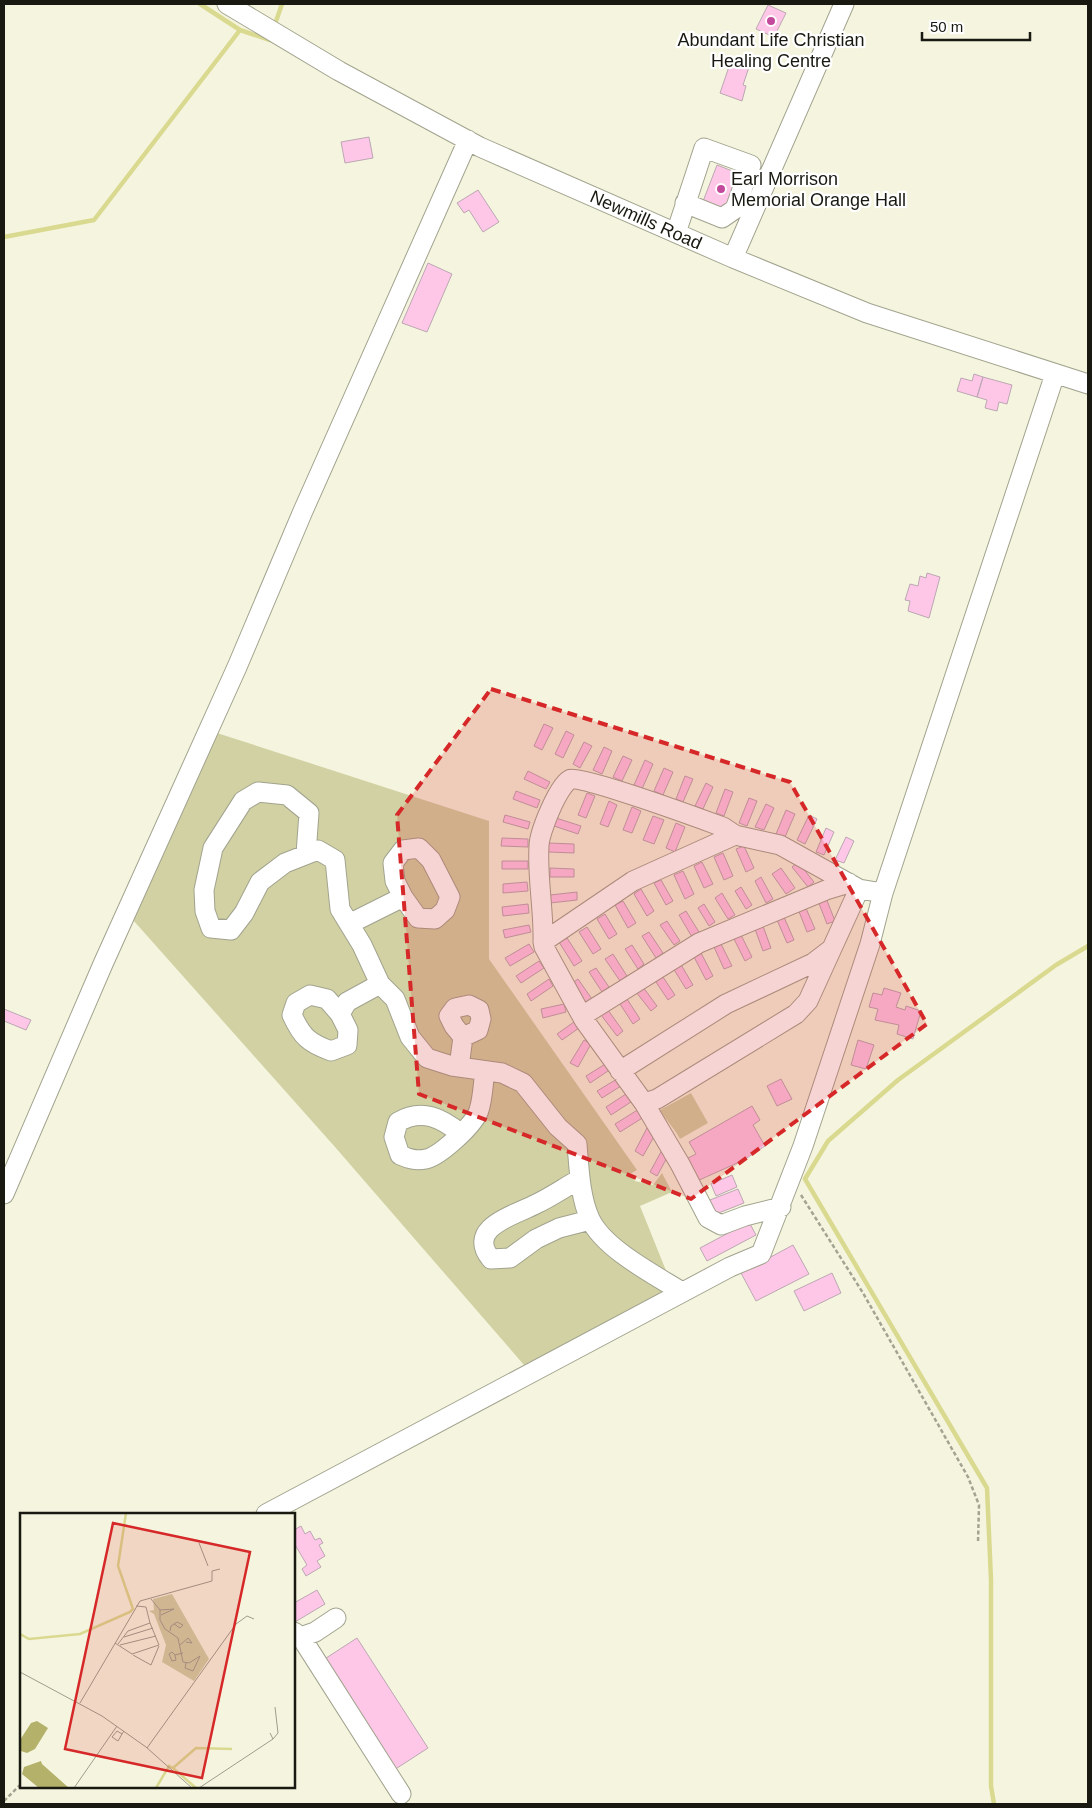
<svg xmlns="http://www.w3.org/2000/svg" width="1092" height="1808" font-family="Helvetica,sans-serif">
<rect width="100%" height="100%" fill="#f5f5df"/>
<path fill="#d1d1a4" d="M 217,733 L 489,821 L 489,959 L 637,1170 L 630,1174 L 635,1181 L 653,1185 L 662,1173 L 672,1192 L 640,1206 L 671,1283 L 665,1293 L 524,1365 L 335,1147 L 133,920 L 175,822 Z
M 691,1093 L 708,1123 L 680,1139 C 674,1127 666,1121 660,1110 Z"/>
<g fill="none" stroke-linecap="round" stroke-linejoin="round">
<path stroke="#dad990" stroke-width="4.5" d="M 200,4 L 240,30
M 274,27 L 282,4
M 4,237 L 94,220 L 240,30 L 270,40 L 271,37
M 994,1804 L 991,1786 L 991,1580 L 987,1488 L 805,1179 L 828,1141 L 898,1080 L 1056,965 L 1088,946"/>
</g>
<path fill="#fec7e8" stroke="#bba7b2" d="M 768,5 L 786,13 L 774,37 L 756,29 Z
M 732,58 L 750,64 L 743,85 L 746,86 L 742,101 L 720,93 Z
M 369,137 L 373,158 L 345,163 L 341,142 Z
M 717,165 L 740,174 L 725,213 L 702,204 Z
M 478,190 L 499,222 L 483,232 L 469,210 L 464,213 L 457,203 Z
M 428,263 L 452,274 L 427,332 L 402,323 Z
M 974,374 L 983,377 L 977,397 L 957,391 L 961,378 L 972,381 Z
M 983,377 L 1012,385 L 1007,404 L 999,402 L 997,411 L 985,408 L 987,400 L 977,397 Z
M 927,573 L 940,577 L 929,618 L 908,611 L 910,601 L 905,600 L 910,584 L 918,586 L 920,576 L 926,578 Z
M 544,724 L 553,728 L 542,750 L 534,746 Z
M 566,731 L 574,735 L 563,758 L 555,754 Z
M 584,742 L 592,746 L 580,768 L 573,764 Z
M 604,747 L 612,751 L 602,774 L 593,770 Z
M 623,756 L 632,760 L 622,781 L 613,777 Z
M 645,760 L 653,764 L 642,789 L 634,785 Z
M 664,768 L 673,772 L 663,795 L 654,791 Z
M 528,771 L 550,782 L 546,789 L 524,779 Z
M 685,776 L 693,779 L 683,802 L 676,799 Z
M 706,783 L 713,787 L 703,809 L 695,806 Z
M 725,789 L 733,792 L 724,816 L 716,813 Z
M 516,791 L 540,800 L 537,808 L 513,799 Z
M 587,793 L 595,796 L 586,818 L 578,815 Z
M 749,798 L 757,801 L 747,826 L 739,823 Z
M 609,801 L 617,805 L 608,827 L 600,824 Z
M 766,804 L 774,808 L 764,830 L 755,827 Z
M 632,807 L 641,811 L 632,833 L 623,830 Z
M 786,810 L 795,814 L 785,837 L 776,834 Z
M 505,815 L 530,822 L 528,829 L 503,822 Z
M 809,815 L 817,819 L 805,844 L 797,840 Z
M 653,816 L 664,820 L 654,844 L 643,840 Z
M 556,818 L 581,826 L 578,834 L 554,826 Z
M 676,823 L 685,827 L 675,852 L 666,848 Z
M 826,828 L 834,832 L 824,855 L 816,852 Z
M 846,837 L 854,841 L 844,863 L 835,860 Z
M 502,838 L 528,839 L 528,847 L 501,846 Z
M 548,843 L 574,844 L 574,853 L 548,852 Z
M 744,846 L 754,868 L 746,872 L 736,849 Z
M 723,853 L 733,876 L 724,880 L 714,857 Z
M 502,861 L 528,861 L 528,869 L 502,869 Z
M 702,862 L 713,884 L 704,888 L 694,866 Z
M 798,862 L 814,882 L 808,887 L 792,867 Z
M 550,868 L 574,869 L 574,877 L 550,877 Z
M 781,868 L 795,888 L 786,894 L 772,874 Z
M 683,871 L 694,894 L 685,899 L 674,875 Z
M 761,877 L 773,899 L 766,903 L 755,881 Z
M 661,880 L 673,901 L 666,905 L 654,883 Z
M 527,882 L 528,891 L 503,893 L 503,884 Z
M 741,887 L 752,905 L 746,909 L 735,891 Z
M 641,889 L 654,911 L 647,916 L 634,894 Z
M 577,892 L 577,900 L 550,903 L 550,895 Z
M 722,893 L 735,915 L 728,919 L 715,898 Z
M 826,898 L 835,921 L 827,924 L 818,901 Z
M 623,901 L 636,923 L 628,928 L 615,905 Z
M 528,904 L 529,913 L 503,916 L 502,907 Z
M 704,904 L 715,922 L 709,926 L 698,908 Z
M 805,906 L 815,929 L 807,932 L 798,909 Z
M 686,911 L 699,932 L 692,937 L 679,915 Z
M 605,914 L 617,934 L 609,939 L 597,919 Z
M 784,917 L 794,940 L 787,943 L 777,920 Z
M 667,921 L 680,941 L 674,945 L 660,925 Z
M 529,925 L 531,932 L 505,938 L 503,930 Z
M 763,926 L 771,948 L 763,951 L 755,929 Z
M 587,927 L 601,949 L 593,954 L 579,932 Z
M 649,932 L 663,953 L 656,958 L 642,936 Z
M 741,935 L 752,957 L 745,961 L 734,939 Z
M 567,938 L 582,961 L 574,966 L 559,942 Z
M 529,944 L 534,952 L 510,966 L 505,958 Z
M 721,944 L 732,966 L 724,969 L 714,947 Z
M 632,945 L 644,964 L 638,969 L 625,949 Z
M 701,953 L 713,976 L 706,980 L 694,957 Z
M 613,954 L 627,976 L 620,981 L 605,959 Z
M 539,961 L 544,968 L 521,983 L 516,976 Z
M 680,963 L 693,985 L 686,989 L 673,968 Z
M 596,968 L 609,987 L 602,992 L 589,972 Z
M 661,974 L 675,995 L 668,1000 L 654,979 Z
M 549,979 L 553,986 L 531,1001 L 527,994 Z
M 578,979 L 592,999 L 585,1004 L 571,984 Z
M 643,987 L 657,1006 L 651,1011 L 636,992 Z
M 884,988 L 901,993 L 896,1007 L 905,1010 L 906,1006 L 921,1011 L 913,1039 L 897,1034 L 899,1025 L 875,1020 L 878,1009 L 869,1007 L 873,993 L 882,995 Z
M 627,999 L 640,1019 L 633,1024 L 620,1004 Z
M 564,1004 L 566,1012 L 543,1018 L 541,1009 Z
M 4,1009 L 31,1020 L 26,1030 L 4,1021 Z
M 608,1010 L 623,1031 L 617,1036 L 601,1015 Z
M 574,1022 L 579,1028 L 562,1040 L 557,1034 Z
M 584,1040 L 591,1044 L 578,1067 L 570,1063 Z
M 858,1040 L 874,1045 L 866,1069 L 851,1065 Z
M 607,1063 L 611,1069 L 590,1083 L 586,1076 Z
M 617,1079 L 621,1086 L 602,1098 L 597,1091 Z
M 781,1079 L 792,1099 L 777,1106 L 767,1086 Z
M 626,1094 L 631,1102 L 611,1115 L 606,1107 Z
M 752,1106 L 760,1120 L 753,1125 L 765,1146 L 744,1160 L 697,1181 L 688,1158 L 696,1154 L 689,1142 Z
M 639,1109 L 644,1117 L 620,1132 L 615,1124 Z
M 647,1128 L 656,1133 L 643,1156 L 635,1151 Z
M 662,1150 L 669,1154 L 657,1176 L 650,1172 Z
M 732,1175 L 737,1187 L 716,1196 L 711,1184 Z
M 738,1189 L 744,1203 L 716,1214 L 710,1200 Z
M 749,1222 L 756,1235 L 707,1261 L 700,1248 Z
M 793,1245 L 809,1274 L 756,1301 L 741,1273 Z
M 832,1273 L 841,1293 L 804,1311 L 794,1291 Z
M 301,1526 L 305,1534 L 310,1531 L 315,1540 L 320,1538 L 323,1543 L 319,1545 L 325,1556 L 317,1561 L 321,1567 L 306,1576 L 302,1569 L 307,1565 L 294,1543 L 294,1530 Z
M 317,1590 L 325,1604 L 295,1622 L 294,1603 Z
M 357,1638 L 428,1748 L 394,1770 L 323,1660 Z"/>
<g fill="none" stroke-linecap="round" stroke-linejoin="round">
<defs>
<path id="minor" d="M 227,4 L 339,71 L 480,147 L 733,258 L 867,313 L 1088,384
M 676,233 L 704,148 L 751,165 L 735,209 L 722,218 L 685,203
M 733,258 L 844,4
M 306,854 L 309,813 L 287,795 L 258,792 L 243,801 L 213,848 L 204,890 L 205,911 L 211,928 L 231,930 L 244,913 L 260,882 L 285,863 L 318,850 L 335,860 L 340,909 L 362,945 L 380,984 L 395,999 L 410,1037 L 427,1058 L 452,1066 L 502,1073 L 523,1083 L 558,1127 L 577,1144 C 579,1168 580,1197 590,1219 C 604,1249 655,1275 682,1292
M 859,889 L 808,1001 L 796,1014 L 657,1099 L 644,1103 L 584,1020 L 544,947 L 543,942 L 633,881 L 735,835 L 780,845 L 859,889 L 883,893
M 349,924 L 403,897 L 395,881 L 393,863 L 403,850 L 419,848 L 431,860 L 450,897 L 445,910 L 435,919 L 418,918 L 403,897
M 543,942 C 544,910 537,878 539,846 C 539,833 559,783 571,779 C 581,775 704,820 723,827 L 735,835
M 340,1014 L 327,999 L 310,995 L 296,1003 L 292,1015 C 302,1037 309,1043 331,1051 L 347,1045 L 348,1030 L 340,1014 L 347,1002 L 380,984
M 582,1016 L 699,943 L 826,890 L 849,883
M 459,1067 L 463,1037 L 454,1026 L 449,1016 L 455,1008 L 469,1005 L 479,1010 L 481,1019 L 478,1030 L 463,1037
M 620,1071 L 726,1004 L 813,963 L 830,950
M 644,1103 L 680,1164 L 708,1218 L 721,1225 L 745,1216 L 781,1207
M 461,1134 C 442,1118 422,1108 398,1122 L 394,1137 L 400,1155 C 409,1159 416,1161 426,1159 C 440,1156 475,1124 479,1110 C 483,1098 483,1083 485,1071
M 580,1179 C 565,1187 551,1197 536,1204 C 516,1215 465,1227 491,1259 L 510,1258 L 536,1239 L 559,1228 L 590,1220
M 4,1194 L 103,964 L 237,667 L 303,511 L 468,140
M 266,1514 L 730,1267 L 761,1254 L 803,1146 L 870,944 L 883,893 L 1055,374
M 294,1632 L 301,1637 L 315,1632 L 336,1618
M 301,1637 L 401,1794"/>
</defs>
<use href="#minor" stroke="#a2a38e" stroke-width="21"/>
<path stroke="#a3a392" stroke-width="2.5" stroke-dasharray="4 2.5" stroke-linecap="butt" d="M 801,1195 L 863,1293 L 968,1477 L 979,1505 L 978,1543
M 4,1801 L 21,1784"/>
<use href="#minor" stroke="#fff" stroke-width="19"/>
</g>
<path fill="#d62828" fill-opacity="0.2" stroke="#d62828" stroke-width="4" stroke-dasharray="10 6" stroke-linejoin="round" d="M 491,689 L 790,782 L 927,1024 L 691,1199 L 419,1094 L 397,815 Z"/>
<g fill="#c3499c" stroke="#fff" stroke-width="2">
<circle cx="771" cy="21" r="5"/>
<circle cx="721" cy="189" r="5"/>
</g>
<g text-anchor="middle" dominant-baseline="central" stroke-width="4.5" stroke-linejoin="round" paint-order="stroke">
<g font-size="18" fill="#191911" stroke="#fff">
<text x="771" y="40">Abundant Life Christian<tspan x="771" dy="21">Healing Centre</tspan></text>
<text x="731" y="179" text-anchor="start">Earl Morrison<tspan x="731" dy="21">Memorial Orange Hall</tspan></text>
</g>
<g font-size="18" fill="#191911" stroke="#fff">
<text transform="translate(646 220) rotate(24)">Newmills Road</text>
</g>
</g>
<g transform="translate(20 1513)">
<rect width="275" height="275" fill="#f5f5df"/>
<path d="M 152,81 L 189,146 L 174,168 L 142,149 L 146,132 L 134,101 L 129,98 L 134,97 L 133,86 Z" fill="#d1d1a4"/>
<path d="M 17,208 L 28,215 L 15,236 L 7,240 L 1,238 L 0,227 L 11,210 ZM 21,248 L 22,251 L 49,275 L 19,275 L 2,261 L 4,254 Z" fill="#b3b16a"/>
<path fill="none" stroke="#dad990" stroke-width="2.5" d="M 0,121 L 9,126 L 60,121 L 110,99 L 113,96 L 98,53 L 106,0M 153,255 L 176,275M 136,275 L 149,253 L 153,255 L 176,235 L 212,236"/>
<path fill="none" stroke="#9d9d8d" stroke-width="1" d="M 179,30 L 188,53M 131,86 L 140,97 L 140,107 L 145,116 L 158,125 L 163,149 L 169,150 L 180,143 L 173,158 L 165,155 L 166,150M 116,93 L 126,94 L 130,110M 140,97 L 154,96 L 141,102M 150,118 L 151,113 L 157,109 L 163,112 L 160,115 L 154,111M 104,124 L 133,115M 95,130 L 112,141 L 139,132 L 130,110 L 108,118 L 98,131M 100,132 L 136,123M 160,132 L 168,125 L 172,130 L 166,129M 113,142 L 131,152 L 139,133M 155,142 L 152,139 L 149,141 L 152,148 L 156,147 L 155,142 L 163,140M 0,159 L 82,203 L 126,234 L 172,275M 60,190 L 120,88 L 192,68 L 192,58 L 200,56M 102,221 L 97,218 L 92,224 L 98,228 L 102,221 L 104,218M 253,226 L 258,220 L 255,194M 127,235 L 216,111 L 227,103 L 234,106M 54,275 L 97,213M 179,275 L 253,226 L 250,220"/>
<path fill="#d62828" fill-opacity="0.15" stroke="#d62828" stroke-width="2.5" d="M 93,10 L 230,39 L 182,265 L 45,236 Z"/>
<rect width="275" height="275" fill="none" stroke="#191911" stroke-width="2.5"/>
</g>
<rect width="1092" height="1808" fill="none" stroke="#191911" stroke-width="10"/>
<path d="M922 32v8h108v-8" fill="none" stroke="#191911" stroke-width="2.5"/>
<text x="930" y="32" font-size="15" fill="#191911" stroke="#ffffff" stroke-width="4" paint-order="stroke">50 m</text>
</svg>
